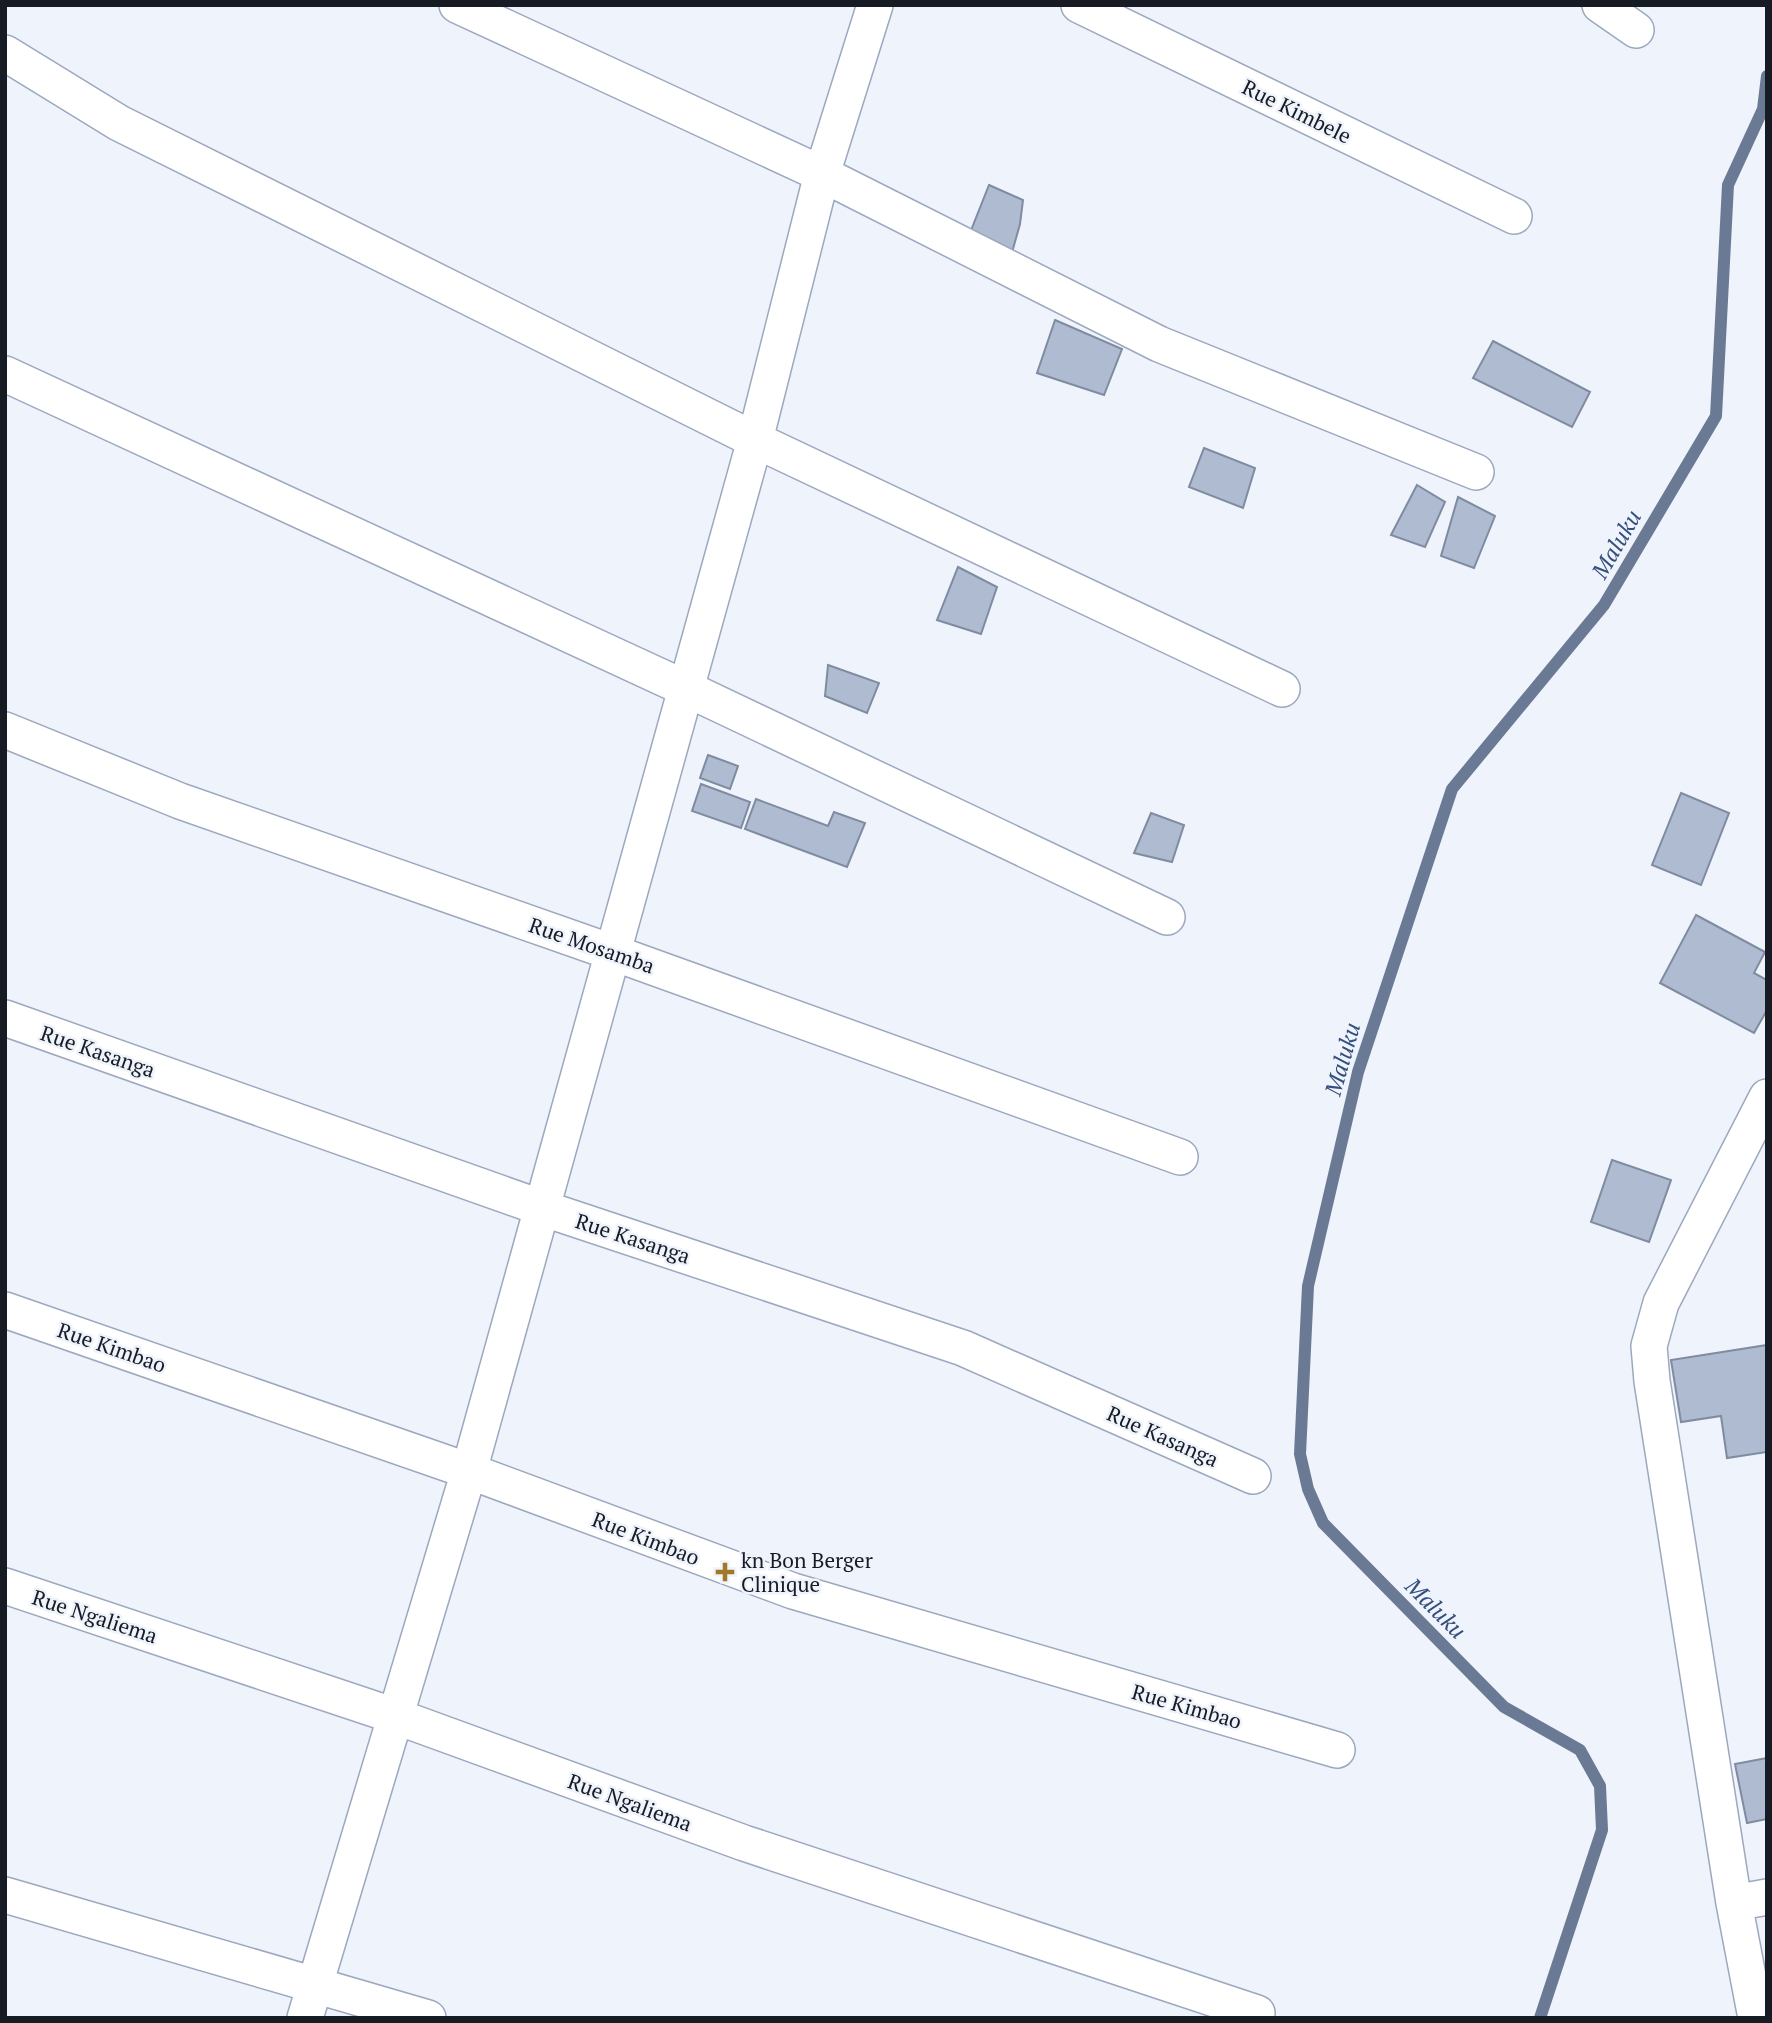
<svg xmlns="http://www.w3.org/2000/svg" width="1772" height="2023" font-family="'PT Serif',serif">
<rect width="100%" height="100%" fill="#eef3fc"/>
<g fill="none" stroke-linecap="round" stroke-linejoin="round">
<path stroke="#6b7a94" stroke-width="12" d="M 1540,2018 L 1602,1830 L 1600,1786 L 1580,1750 L 1504,1707 L 1323,1523 L 1308,1489 L 1300,1454 L 1308,1286 L 1358,1072 L 1452,789 L 1604,605 L 1716,416 L 1728,185 L 1763,109 L 1767,76"/>
</g>
<path fill="#afbbd1" stroke="#7f8ba0" stroke-width="2" d="M 989,185 L 1023,200 L 1020,224 L 1011,256 L 968,238 Z
M 1055,320 L 1122,349 L 1104,395 L 1037,373 Z
M 1493,341 L 1590,392 L 1572,427 L 1473,378 Z
M 1204,448 L 1255,468 L 1243,508 L 1189,487 Z
M 1417,485 L 1445,502 L 1425,547 L 1391,535 Z
M 1458,497 L 1495,516 L 1474,568 L 1441,556 Z
M 958,567 L 997,587 L 981,634 L 937,620 Z
M 828,665 L 879,683 L 867,713 L 825,696 Z
M 708,755 L 738,766 L 730,789 L 700,778 Z
M 701,784 L 750,802 L 741,828 L 692,811 Z
M 1681,793 L 1729,813 L 1701,885 L 1652,865 Z
M 756,799 L 828,826 L 834,812 L 865,823 L 847,867 L 745,829 Z
M 1151,813 L 1184,825 L 1172,862 L 1134,853 Z
M 1696,915 L 1765,952 L 1754,973 L 1767,980 L 1767,1010 L 1754,1033 L 1660,983 Z
M 1612,1160 L 1671,1180 L 1649,1242 L 1591,1222 Z
M 1767,1345 L 1767,1452 L 1727,1458 L 1721,1416 L 1681,1422 L 1671,1360 Z
M 1767,1758 L 1767,1819 L 1747,1823 L 1735,1764 Z"/>
<g fill="none" stroke-linecap="round" stroke-linejoin="round">
<defs>
<path id="street" d="M 457,5 L 822,174 L 1159,344 L 1476,472
M 1079,5 L 1514,216
M 1600,5 L 1636,30
M 5,53 L 119,123 L 755,440 L 1282,689
M 5,374 L 687,689 L 1167,917
M 5,730 L 180,801 L 614,953 L 1180,1157
M 5,1018 L 542,1208 L 963,1348 L 1253,1476
M 5,1310 L 469,1471 L 793,1591 L 1337,1750
M 5,1586 L 395,1716 L 744,1843 L 1257,2013
M 5,1895 L 428,2018
M 1734,1903 L 1767,1897
M 305,2018 L 469,1471 L 755,440 L 822,174 L 875,5
M 1756,2018 L 1734,1903 L 1652,1381 L 1649,1346 L 1661,1303 L 1767,1097"/>
</defs>
<use href="#street" stroke="#9ca8be" stroke-width="38"/>
<use href="#street" stroke="#fff" stroke-width="35"/>
</g>
<path fill="#a07826" stroke="#eef3fc" stroke-width="2.5" d="M721.5 1561.5h7v7h7v7h-7v7h-7v-7h-7v-7h7z"/>
<g text-anchor="middle" dominant-baseline="central" stroke-width="5" stroke-linejoin="round" paint-order="stroke">
<g font-size="21" fill="#171c24" stroke="#eef3fc">
<text transform="translate(1297 111) rotate(26)">Rue Kimbele</text>
<text transform="translate(592 945) rotate(19)">Rue Mosamba</text>
<text transform="translate(98 1051) rotate(19)">Rue Kasanga</text>
<text transform="translate(633 1238) rotate(18)">Rue Kasanga</text>
<text transform="translate(112 1347) rotate(19)">Rue Kimbao</text>
<text transform="translate(1163 1436) rotate(24)">Rue Kasanga</text>
<text transform="translate(646 1538) rotate(21)">Rue Kimbao</text>
<text transform="translate(95 1616) rotate(18)">Rue Ngaliema</text>
<text transform="translate(1187 1706) rotate(16)">Rue Kimbao</text>
<text transform="translate(630 1802) rotate(20)">Rue Ngaliema</text>
</g>
<g font-size="21" fill="#171c24" stroke="#eef3fc" text-anchor="start">
<text x="741" y="1560">kn Bon Berger<tspan x="741" dy="24">Clinique</tspan></text>
</g>
<g font-size="23" font-style="italic" fill="#344e7d" stroke="#eef3fc">
<text transform="translate(1616 544) rotate(-60)">Maluku</text>
<text transform="translate(1342 1059) rotate(-74)">Maluku</text>
<text transform="translate(1436 1608) rotate(45)">Maluku</text>
</g>
</g>
<rect width="1772" height="2023" fill="none" stroke="#171c24" stroke-width="14"/>
</svg>
